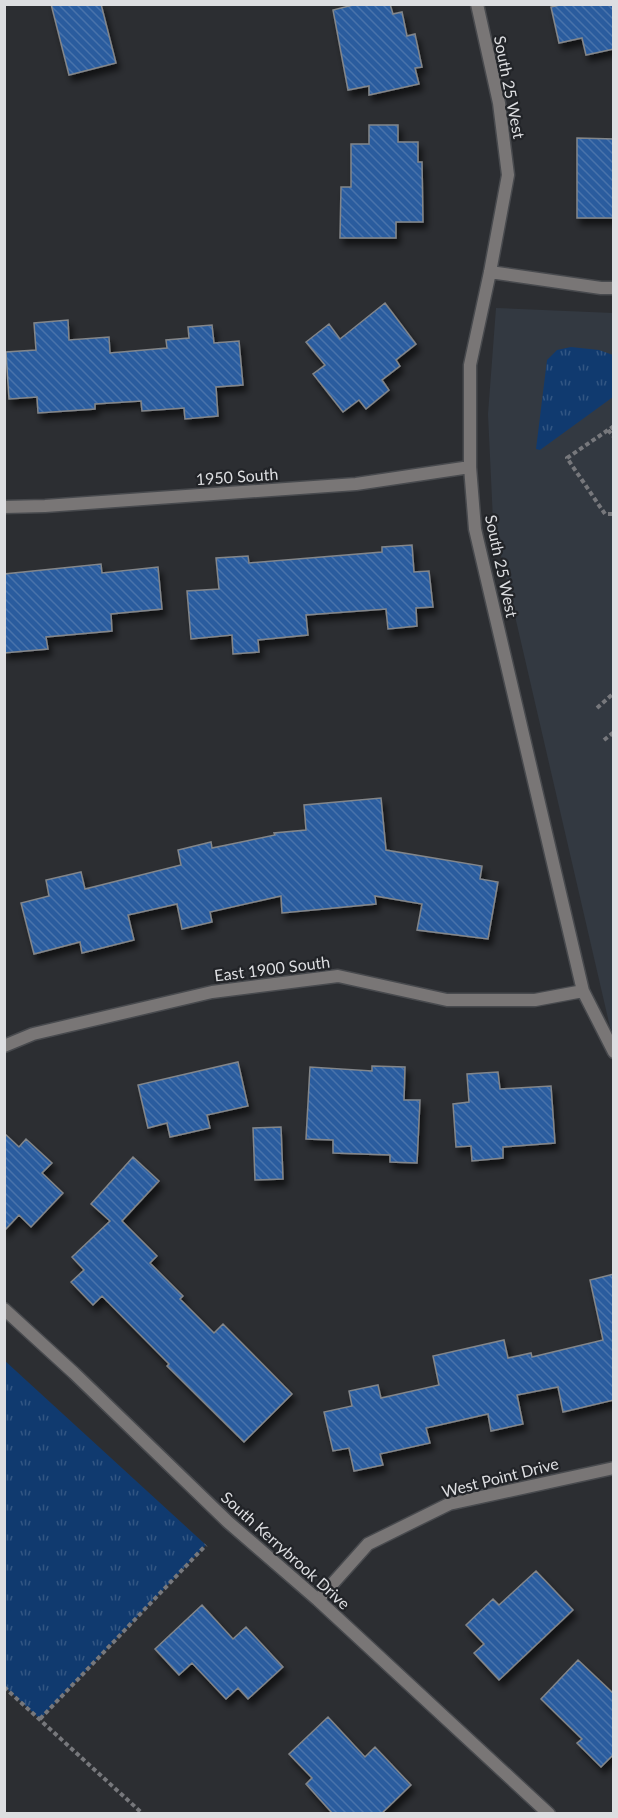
<svg xmlns="http://www.w3.org/2000/svg" width="618" height="1818" font-family="Lato,sans-serif">
<defs>
<pattern id="grass-tufts" width="24" height="20" patternUnits="userSpaceOnUse" patternTransform="scale(1.5)"><rect width="24" height="20" fill="#103a6f"/><path d="M3 7l-1-3M5 7V3M7 7l1-3M15 17l-1-3M17 17v-4M19 17l1-3" fill="none" stroke="#325683"/></pattern>
<pattern id="building-back-hatch" width="6" height="6" patternUnits="userSpaceOnUse" patternTransform="scale(1.5)"><rect width="6" height="6" fill="#2a5c9e"/><path d="M-1 5l2 2M0 0l6 6M5-1l2 2" fill="none" stroke="#4873ab"/></pattern>
<filter id="shadow"><feDropShadow dx="3.5" dy="6" stdDeviation="3" flood-color="#0009"/></filter>
</defs>
<rect width="100%" height="100%" fill="#2c2e32"/>
<path fill="#333941" d="M 496,308 L 613,313 L 613,1033 L 610,1027 L 493,521 L 488,414 Z"/>
<path fill="url(#grass-tufts)" d="M 571,347 L 599,350 L 613,355 L 613,397 L 540,450 L 536,449 L 547,360 L 557,350 Z
M 4,1360 L 206,1545 L 40,1719 L 5,1687 Z"/>
<path fill="url(#building-back-hatch)" stroke="#83868a" stroke-width="1.5" filter="url(#shadow)" d="M 51,4 L 101,4 L 116,63 L 69,75 Z
M 357,4 L 390,4 L 393,14 L 402,12 L 407,36 L 415,34 L 422,67 L 415,68 L 419,84 L 369,95 L 369,86 L 348,90 L 333,10 Z
M 564,4 L 614,4 L 614,49 L 586,55 L 582,38 L 559,43 L 551,7 Z
M 369,125 L 398,125 L 398,142 L 418,142 L 418,162 L 422,162 L 423,222 L 396,222 L 396,238 L 340,238 L 341,187 L 351,187 L 351,144 L 369,144 Z
M 577,138 L 614,139 L 614,218 L 577,218 Z
M 385,303 L 416,344 L 396,360 L 400,366 L 382,380 L 389,390 L 366,409 L 359,400 L 343,412 L 313,374 L 325,365 L 306,342 L 329,324 L 340,339 Z
M 68,320 L 69,340 L 109,337 L 110,353 L 167,348 L 166,340 L 189,338 L 188,327 L 212,325 L 214,343 L 239,341 L 243,385 L 216,387 L 218,416 L 185,419 L 184,408 L 142,411 L 141,401 L 95,404 L 95,409 L 38,413 L 37,397 L 9,399 L 6,352 L 36,350 L 34,323 Z
M 412,545 L 414,572 L 429,571 L 433,607 L 416,608 L 417,626 L 388,629 L 386,609 L 306,615 L 308,635 L 258,640 L 259,652 L 233,654 L 232,635 L 191,639 L 187,591 L 219,589 L 216,558 L 248,556 L 249,563 L 382,552 L 382,547 Z
M 101,564 L 102,573 L 158,567 L 162,609 L 111,614 L 112,631 L 46,637 L 48,649 L 4,653 L 4,574 Z
M 381,798 L 386,850 L 482,866 L 480,879 L 498,882 L 488,939 L 417,930 L 422,904 L 375,896 L 376,904 L 282,913 L 281,896 L 210,912 L 212,922 L 182,929 L 177,904 L 128,915 L 134,940 L 82,953 L 80,942 L 34,954 L 21,903 L 49,896 L 46,880 L 81,872 L 85,889 L 181,865 L 178,850 L 211,842 L 212,848 L 275,835 L 274,833 L 306,830 L 304,805 Z
M 238,1062 L 248,1106 L 207,1115 L 210,1128 L 170,1137 L 167,1123 L 148,1128 L 138,1085 Z
M 372,1066 L 405,1067 L 404,1100 L 420,1100 L 417,1163 L 390,1162 L 390,1155 L 333,1153 L 333,1140 L 306,1139 L 310,1067 L 372,1071 Z
M 498,1072 L 500,1089 L 551,1086 L 555,1143 L 503,1147 L 503,1158 L 472,1161 L 471,1146 L 456,1147 L 453,1104 L 469,1102 L 467,1074 Z
M 281,1127 L 283,1179 L 255,1180 L 253,1128 Z
M 4,1133 L 19,1147 L 26,1139 L 52,1163 L 42,1173 L 63,1193 L 31,1227 L 19,1215 L 4,1231 Z
M 133,1157 L 159,1181 L 122,1221 L 157,1256 L 150,1263 L 183,1296 L 180,1299 L 214,1333 L 223,1324 L 292,1394 L 244,1442 L 167,1366 L 169,1364 L 102,1296 L 93,1305 L 71,1282 L 84,1270 L 72,1257 L 110,1221 L 91,1204 Z
M 614,1274 L 614,1400 L 563,1412 L 558,1387 L 517,1395 L 523,1424 L 491,1431 L 488,1414 L 426,1428 L 430,1443 L 380,1454 L 383,1465 L 354,1471 L 349,1448 L 333,1451 L 324,1412 L 352,1406 L 349,1391 L 378,1385 L 381,1398 L 439,1385 L 433,1356 L 504,1340 L 508,1358 L 531,1353 L 532,1357 L 603,1340 L 590,1280 Z
M 536,1571 L 573,1610 L 499,1680 L 474,1653 L 484,1644 L 466,1625 L 493,1599 L 499,1605 Z
M 202,1605 L 233,1639 L 246,1627 L 283,1667 L 248,1699 L 238,1688 L 226,1699 L 192,1663 L 179,1675 L 155,1649 Z
M 578,1660 L 614,1694 L 614,1754 L 601,1767 L 577,1743 L 582,1739 L 541,1699 Z
M 328,1717 L 365,1757 L 375,1747 L 411,1785 L 381,1814 L 333,1814 L 306,1784 L 312,1778 L 289,1754 Z"/>
<g fill="none" stroke-linecap="round" stroke-linejoin="round">
<defs>
<path id="street" d="M 477,4 L 499,103 L 508,175 L 490,272 L 470,365 L 470,467 L 475,529 L 583,991 L 614,1052
M 490,272 L 601,288 L 614,288
M 4,507 L 45,506 L 356,484 L 470,467
M 4,1046 L 33,1034 L 212,992 L 338,976 L 447,1000 L 535,1000 L 583,991
M 4,1309 L 74,1373 L 228,1522 L 318,1600 L 549,1814
M 318,1600 L 368,1544 L 449,1504 L 614,1468"/>
</defs>
<use href="#street" stroke="#484a4e" stroke-width="15"/>
<path stroke="#77787c" stroke-width="4" stroke-dasharray="4.5 3" stroke-linecap="butt" d="M 614,426 L 567,458 L 605,514 L 614,514
M 608,430 L 614,437
M 597,708 L 614,693
M 604,740 L 614,732
M 4,1687 L 143,1814
M 40,1719 L 206,1545"/>
<use href="#street" stroke="#797676" stroke-width="12"/>
</g>
<g text-anchor="middle" dominant-baseline="central" stroke-width="4.5" stroke-linejoin="round" paint-order="stroke">
<g font-size="16" fill="#dddee1" stroke="#222428">
<text transform="translate(510 87) rotate(79)">South 25 West</text>
<text transform="translate(237 476) rotate(-4)">1950 South</text>
<text transform="translate(502 566) rotate(78)">South 25 West</text>
<text transform="translate(272 968) rotate(-7)">East 1900 South</text>
<text transform="translate(500 1477) rotate(-14)">West Point Drive</text>
<text transform="translate(286 1550) rotate(42)">South Kerrybrook Drive</text>
</g>
</g>
<rect width="618" height="1818" fill="none" stroke="#dddee1" stroke-width="12"/>
</svg>
